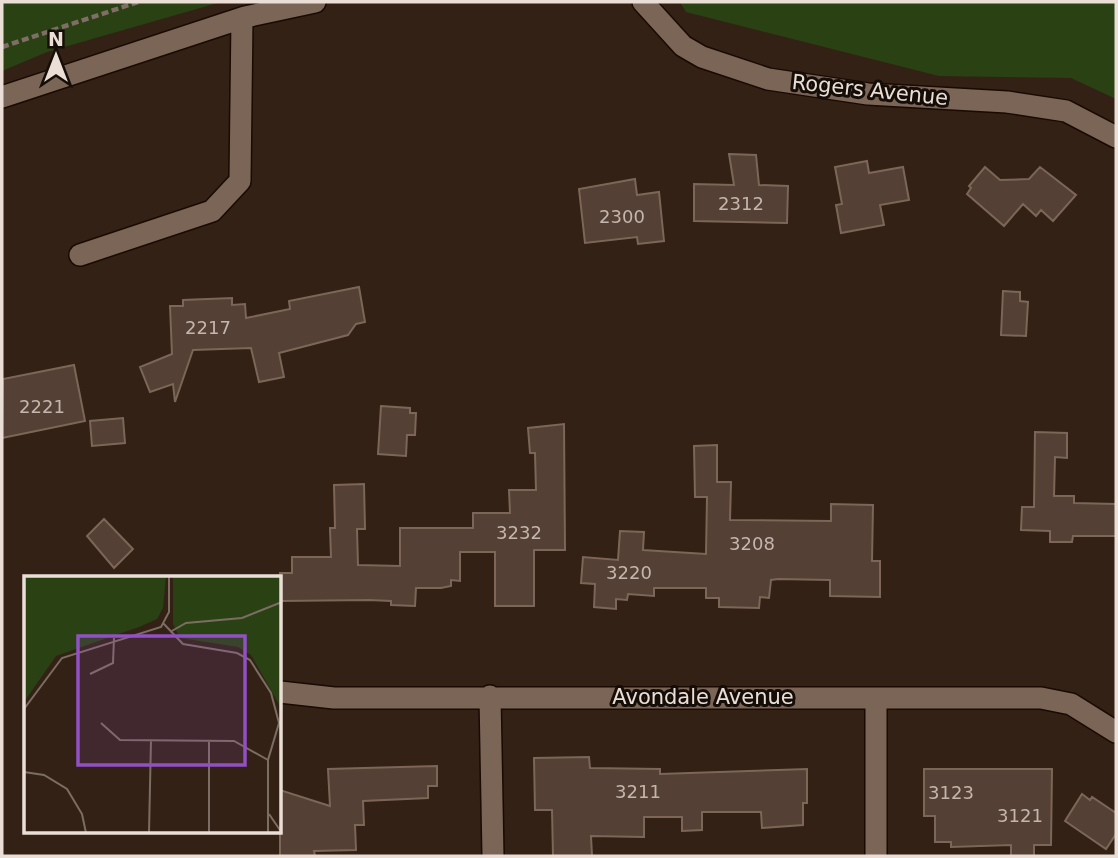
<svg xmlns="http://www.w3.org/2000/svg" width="1118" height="858" font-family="'DejaVu Sans',sans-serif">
<rect width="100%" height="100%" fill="#332116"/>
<path fill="#2a4114" d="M 2,2 L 221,2 L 47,52 L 2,71 Z
M 680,2 L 1116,2 L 1116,99 L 1071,78 L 939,76 L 686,12 Z"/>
<path fill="#544034" stroke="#7b6658" stroke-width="2" d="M 729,154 L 756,155 L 759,185 L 788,186 L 787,223 L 694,221 L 694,184 L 734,185 Z
M 867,161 L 869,173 L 903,167 L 909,200 L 880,205 L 884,225 L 841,233 L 836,205 L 842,204 L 835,167 Z
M 985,167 L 1000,180 L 1029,179 L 1040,167 L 1076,195 L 1053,221 L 1041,210 L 1036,216 L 1023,204 L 1004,226 L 967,194 L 971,188 L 969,186 Z
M 635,179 L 637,195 L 659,192 L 664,241 L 638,244 L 637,237 L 585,243 L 579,189 Z
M 359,287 L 365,322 L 356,324 L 348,335 L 279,353 L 284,377 L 259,382 L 251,348 L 193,350 L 175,402 L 173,384 L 150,392 L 140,367 L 172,354 L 170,306 L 183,306 L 183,300 L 232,298 L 232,305 L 245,304 L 246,318 L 290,309 L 289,301 Z
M 1003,291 L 1020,292 L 1020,301 L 1028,302 L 1026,336 L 1001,335 Z
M 74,365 L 85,421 L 2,438 L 3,379 Z
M 381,406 L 410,408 L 410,413 L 416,413 L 415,435 L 407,435 L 406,456 L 378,454 Z
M 123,418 L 125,443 L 92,446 L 90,421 Z
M 564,424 L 565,550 L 534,550 L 534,606 L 495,606 L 495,552 L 460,552 L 460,581 L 451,580 L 451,586 L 441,588 L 416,588 L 415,606 L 391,605 L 391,601 L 369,600 L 280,601 L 280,573 L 292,573 L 292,557 L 331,557 L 330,528 L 335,528 L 334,485 L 364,484 L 365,529 L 357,529 L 358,565 L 400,566 L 400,528 L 473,528 L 473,513 L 510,513 L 509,490 L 536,490 L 535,453 L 530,453 L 528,428 Z
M 1035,432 L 1067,433 L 1067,458 L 1055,457 L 1054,496 L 1074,496 L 1074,503 L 1116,504 L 1116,536 L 1073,536 L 1072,542 L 1050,542 L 1050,531 L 1021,530 L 1022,507 L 1034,507 Z
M 717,445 L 717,482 L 731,482 L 730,520 L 831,521 L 831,504 L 873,505 L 872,561 L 880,561 L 880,597 L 830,596 L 830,580 L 778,579 L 771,580 L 769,598 L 760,597 L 759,608 L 719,607 L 719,598 L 706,598 L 706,588 L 654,588 L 654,596 L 628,594 L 627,600 L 616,599 L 616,609 L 594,607 L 595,584 L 581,583 L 583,557 L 618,560 L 620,531 L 644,532 L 643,550 L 706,554 L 707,497 L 695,497 L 694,446 Z
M 104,519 L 133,549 L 114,568 L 87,536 Z
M 589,757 L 590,768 L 660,769 L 660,774 L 807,769 L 807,803 L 803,803 L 803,825 L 762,828 L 761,812 L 702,812 L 702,830 L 682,831 L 682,817 L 644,817 L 644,837 L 591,836 L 592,856 L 553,856 L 552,810 L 535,810 L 534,758 Z
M 437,766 L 437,786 L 428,786 L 428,798 L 363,801 L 364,825 L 355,825 L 356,850 L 314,851 L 315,856 L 280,856 L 280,790 L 330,806 L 328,769 Z
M 924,769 L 1052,769 L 1051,845 L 1034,845 L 1034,856 L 1011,856 L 1011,845 L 951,847 L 951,842 L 935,842 L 935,816 L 924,816 Z
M 1082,794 L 1090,800 L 1092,797 L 1116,813 L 1116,834 L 1106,849 L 1065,821 Z"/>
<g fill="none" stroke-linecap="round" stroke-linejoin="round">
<defs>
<path id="minor" d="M 643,2 L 683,46 L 702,57 L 768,79 L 868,94 L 1007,102 L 1066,111 L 1116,137
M 2,97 L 245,17 L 315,2
M 80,255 L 212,211 L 240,181 L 242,18
M 280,692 L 334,698 L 1041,698 L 1071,704 L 1116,732
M 490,696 L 493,856
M 876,698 L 876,856"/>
</defs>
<use href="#minor" stroke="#1a0a02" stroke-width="24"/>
<path stroke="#7e6e65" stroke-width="4.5" stroke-dasharray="7 3.5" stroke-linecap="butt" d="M 2,47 L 138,2"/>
<use href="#minor" stroke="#7a6557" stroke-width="21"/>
</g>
<g text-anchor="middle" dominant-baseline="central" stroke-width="6" stroke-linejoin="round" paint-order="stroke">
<g font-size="18" fill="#c4b6ae">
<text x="741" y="203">2312</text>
<text x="622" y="216">2300</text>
<text x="208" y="327">2217</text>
<text x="42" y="406">2221</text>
<text x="519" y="532">3232</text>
<text x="752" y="543">3208</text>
<text x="629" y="572">3220</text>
<text x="638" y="791">3211</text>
<text x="951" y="792">3123</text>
<text x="1020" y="815">3121</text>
</g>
<g font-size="21" fill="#eaded6" stroke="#150d08">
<text transform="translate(870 90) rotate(6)">Rogers Avenue</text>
<text x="703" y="697">Avondale Avenue</text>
</g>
</g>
<g transform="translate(24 576)">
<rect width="257" height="257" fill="#332116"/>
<path d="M 0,0 L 142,0 L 139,32 L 133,43 L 115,51 L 32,80 L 0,126 ZM 149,0 L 257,0 L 257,132 L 227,79 L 214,71 L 156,62 L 149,48 Z" fill="#2a4114"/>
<path fill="none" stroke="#7c6d63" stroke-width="2" d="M 139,47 L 159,68 L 213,77 L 226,84 L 247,117 L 255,147 L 244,184 L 244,257M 146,56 L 162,47 L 218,42 L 258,26M 66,98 L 89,87 L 90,62M 0,133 L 38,82 L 137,51 L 145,36 L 145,0M 77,147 L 96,164 L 210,165 L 244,184M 185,164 L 185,257M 0,196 L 20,199 L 43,213 L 58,238 L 62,257M 245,238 L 258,257M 125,257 L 127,164"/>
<path fill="#9150c4" fill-opacity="0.15" stroke="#9150c4" stroke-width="3.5" d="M 54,60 L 221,60 L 221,189 L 54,189 Z"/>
<rect width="257" height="257" fill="none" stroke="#eaded6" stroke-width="3.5"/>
</g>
<rect width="1118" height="858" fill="none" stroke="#eaded6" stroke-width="7"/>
<g transform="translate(56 56)" stroke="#150d08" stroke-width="5" paint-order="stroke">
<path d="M0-5L12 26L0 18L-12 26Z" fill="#eaded6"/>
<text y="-10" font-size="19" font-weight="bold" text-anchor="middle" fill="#eaded6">N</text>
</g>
</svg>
